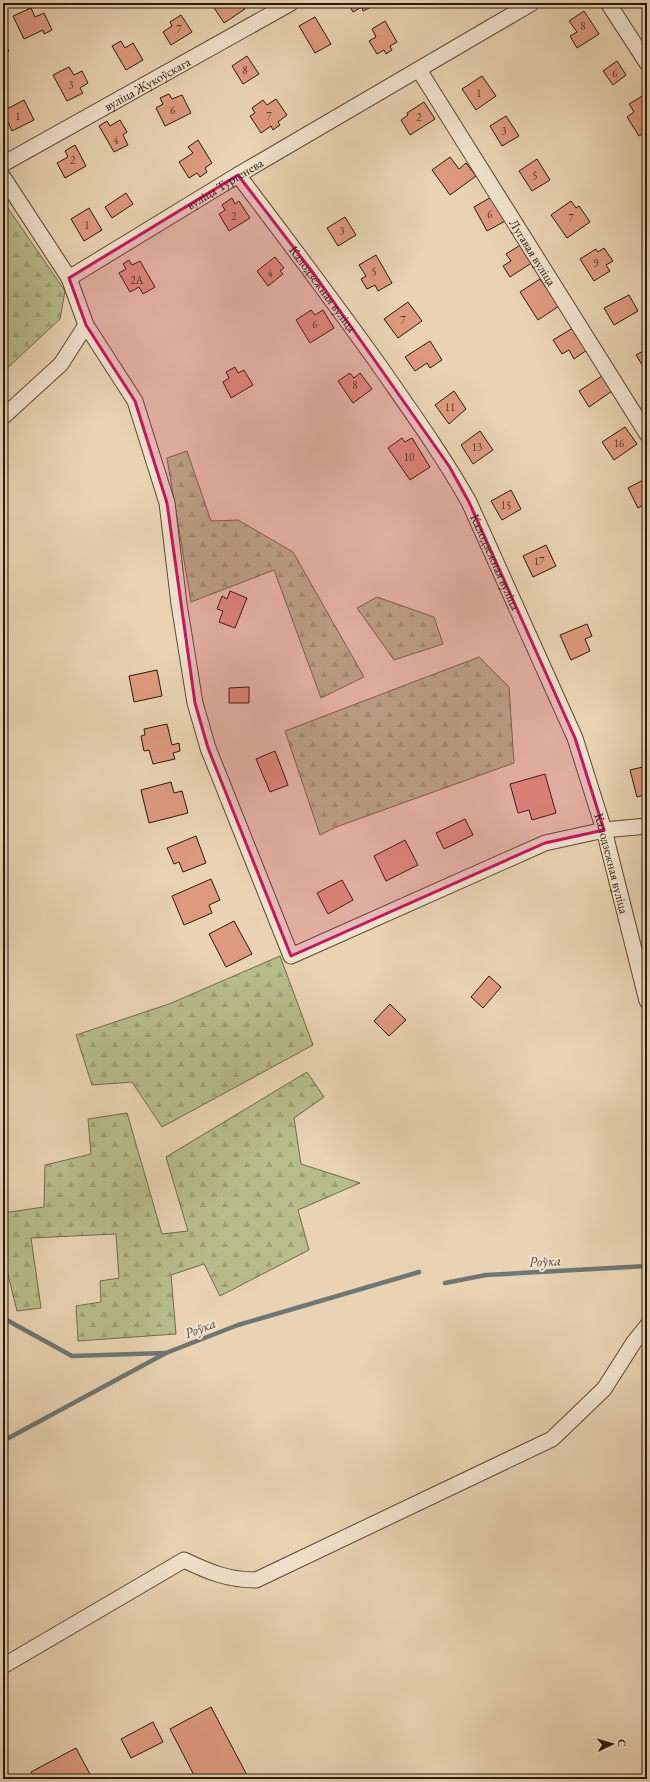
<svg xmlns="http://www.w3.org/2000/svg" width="650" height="1782" font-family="'EB Garamond',serif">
<defs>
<pattern id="forest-firs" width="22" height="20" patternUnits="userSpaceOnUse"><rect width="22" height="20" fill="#b8bc8b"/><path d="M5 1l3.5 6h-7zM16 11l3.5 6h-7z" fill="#9ea177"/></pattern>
</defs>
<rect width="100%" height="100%" fill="#e9d3b2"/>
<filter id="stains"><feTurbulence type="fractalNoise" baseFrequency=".005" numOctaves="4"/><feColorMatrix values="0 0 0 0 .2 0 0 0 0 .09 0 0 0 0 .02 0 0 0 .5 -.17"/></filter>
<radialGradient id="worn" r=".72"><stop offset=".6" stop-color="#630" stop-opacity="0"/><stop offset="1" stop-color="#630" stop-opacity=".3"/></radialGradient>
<path fill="url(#forest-firs)" stroke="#706b4b" d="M 3,201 L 65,291 L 60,319 L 3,372 Z
M 187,451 L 211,521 L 238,520 L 293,552 L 364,677 L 321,698 L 274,570 L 191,602 L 167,458 Z
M 377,597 L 434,617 L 443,644 L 394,660 L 357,608 Z
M 479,657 L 509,687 L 514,763 L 336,827 L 320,835 L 285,731 Z
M 280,956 L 313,1045 L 162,1127 L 132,1082 L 92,1085 L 76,1035 L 169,1004 Z
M 307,1072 L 324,1097 L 294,1118 L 301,1164 L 360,1183 L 298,1210 L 309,1250 L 220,1296 L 204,1264 L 171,1275 L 176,1334 L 78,1341 L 76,1306 L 101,1302 L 100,1281 L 119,1278 L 116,1234 L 31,1238 L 41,1308 L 17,1311 L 3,1254 L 3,1213 L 44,1207 L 45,1165 L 91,1154 L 88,1119 L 127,1113 L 162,1234 L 188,1231 L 166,1157 Z"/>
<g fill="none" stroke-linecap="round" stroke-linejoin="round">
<path stroke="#6f7673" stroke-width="4.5" d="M 445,1283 L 486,1275 L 647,1266
M 3,1318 L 72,1356 L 165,1353
M 3,1441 L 166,1353 L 238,1325 L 419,1272"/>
</g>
<path fill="#de9a7f" stroke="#281a0b" d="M 211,3 L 241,3 L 245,9 L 224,23 Z
M 348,3 L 371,3 L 373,6 L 363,11 L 362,7 L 353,12 Z
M 31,8 L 35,17 L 44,13 L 52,30 L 44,34 L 43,30 L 24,39 L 13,16 Z
M 584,11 L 599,34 L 577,48 L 570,36 L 577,32 L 569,21 Z
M 181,15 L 192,32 L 171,45 L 163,32 L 172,26 L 170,22 Z
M 315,17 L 331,44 L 315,53 L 299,26 Z
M 385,21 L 397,42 L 390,46 L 392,50 L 386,54 L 384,50 L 377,54 L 369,41 L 376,37 L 372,29 Z
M 3,41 L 9,51 L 3,54 Z
M 121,41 L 125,48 L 133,43 L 143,60 L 126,70 L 112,46 Z
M 247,56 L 259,74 L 243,84 L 232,66 Z
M 617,61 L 626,75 L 613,85 L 603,71 Z
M 69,67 L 74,75 L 82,71 L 88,83 L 80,88 L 83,93 L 67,101 L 53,75 Z
M 482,76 L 496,96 L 476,110 L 462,89 Z
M 169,94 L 172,99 L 182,95 L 191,113 L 165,126 L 156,108 L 163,104 L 160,98 Z
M 644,95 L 647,100 L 647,131 L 639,136 L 627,117 L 634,112 L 629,104 Z
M 276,99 L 287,115 L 278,122 L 280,125 L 273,130 L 271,126 L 261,133 L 250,116 L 255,113 L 252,108 L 263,100 L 267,105 Z
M 24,100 L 34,120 L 12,131 L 3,111 Z
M 424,102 L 435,119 L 410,135 L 401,120 L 408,115 L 407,113 Z
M 506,116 L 519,136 L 502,146 L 490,126 Z
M 120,120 L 127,132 L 123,135 L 128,145 L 114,152 L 99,126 L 107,121 L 110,126 Z
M 198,140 L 212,163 L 205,168 L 207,172 L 200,177 L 197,173 L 189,178 L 179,162 L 193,153 L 188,147 Z
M 75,145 L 86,166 L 65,178 L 57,163 L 68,157 L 65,151 Z
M 450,157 L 459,169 L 466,163 L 476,176 L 450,195 L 432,170 Z
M 537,159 L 550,180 L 532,191 L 519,171 Z
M 126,193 L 133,204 L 112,218 L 105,207 Z
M 493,196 L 507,220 L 487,231 L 474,207 Z
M 232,198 L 235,204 L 239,201 L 250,218 L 229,231 L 219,214 L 225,210 L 222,205 Z
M 571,201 L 576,208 L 579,206 L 590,222 L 567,238 L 551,215 Z
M 89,208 L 102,230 L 84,241 L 71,219 Z
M 345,217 L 356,235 L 338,246 L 327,228 Z
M 522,244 L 533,262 L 510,277 L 503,266 L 511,261 L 506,254 Z
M 604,248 L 613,261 L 606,265 L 610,271 L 594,281 L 580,259 L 596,249 L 598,252 Z
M 376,255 L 392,283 L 378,291 L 375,285 L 367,289 L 361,279 L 366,276 L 359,265 Z
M 275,257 L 284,268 L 280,271 L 283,274 L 268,286 L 257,271 Z
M 129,260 L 132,265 L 140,261 L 155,287 L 143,294 L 139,287 L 130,292 L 119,273 L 126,269 L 123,264 Z
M 540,279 L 547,289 L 551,287 L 562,304 L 538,320 L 520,292 Z
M 629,295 L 638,311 L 614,325 L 604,308 Z
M 408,302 L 422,321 L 398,338 L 384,319 Z
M 311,310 L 315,315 L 323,310 L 334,328 L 310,343 L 296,320 Z
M 573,328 L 587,350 L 574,359 L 569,350 L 562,354 L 553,340 Z
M 430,341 L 442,360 L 430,368 L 427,363 L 415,371 L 405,357 Z
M 647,349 L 647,371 L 646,371 L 636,355 Z
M 235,367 L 238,373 L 244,370 L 253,385 L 231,398 L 223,382 L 229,378 L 226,372 Z
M 350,373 L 354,378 L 360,373 L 372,389 L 353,403 L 338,381 Z
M 602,376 L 612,391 L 589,407 L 579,391 Z
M 454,391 L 466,409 L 449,424 L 435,405 Z
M 625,427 L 637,444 L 614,460 L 602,442 Z
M 480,431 L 493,450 L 473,464 L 461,445 Z
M 402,438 L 405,442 L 412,438 L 430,467 L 410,480 L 388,448 Z
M 647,478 L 647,503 L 638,508 L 628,488 Z
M 511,490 L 521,509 L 502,520 L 491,501 Z
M 546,545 L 556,566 L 533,577 L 523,556 Z
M 230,591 L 247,598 L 235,628 L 219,622 L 223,611 L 217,609 L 222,596 L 227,599 Z
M 587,624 L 592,636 L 585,639 L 590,651 L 571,660 L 560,635 Z
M 157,670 L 162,696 L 134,702 L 129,676 Z
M 249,687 L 249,703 L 229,703 L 229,688 Z
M 167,724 L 172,745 L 179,743 L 180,751 L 173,753 L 175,759 L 153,764 L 149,750 L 144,751 L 141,736 L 145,735 L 144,729 Z
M 275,751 L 288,785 L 270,792 L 256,759 Z
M 647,766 L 647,794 L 637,797 L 630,770 Z
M 545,774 L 556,813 L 532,820 L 529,810 L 518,813 L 510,784 Z
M 171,782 L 174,793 L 182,791 L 188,813 L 149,823 L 141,790 Z
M 465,819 L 473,835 L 444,849 L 436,833 Z
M 196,836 L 206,863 L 183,872 L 179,862 L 174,864 L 167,848 Z
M 405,840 L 418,865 L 386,881 L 374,856 Z
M 211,879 L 220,900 L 209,905 L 212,913 L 184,925 L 172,896 Z
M 342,880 L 353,900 L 328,914 L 317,893 Z
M 234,921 L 252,954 L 226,967 L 209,934 Z
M 489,976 L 501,987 L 483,1008 L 471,997 Z
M 390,1004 L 406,1020 L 389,1036 L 374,1021 Z
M 211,1707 L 249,1779 L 196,1779 L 170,1729 Z
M 153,1722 L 163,1742 L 131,1758 L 121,1739 Z
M 76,1748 L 92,1778 L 35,1779 L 31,1772 Z"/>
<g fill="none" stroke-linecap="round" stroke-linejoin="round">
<defs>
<g id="street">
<path d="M 608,3 L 647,63"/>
<path id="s1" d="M 419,70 L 647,434"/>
<path id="s2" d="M 3,164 L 291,3"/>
<path id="s3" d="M 238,175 C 286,238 333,301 379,365 C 410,410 442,454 469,502 L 575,738 L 604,830 L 647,1001"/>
<path d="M 3,177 L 69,278"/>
<path d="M 86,325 L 135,401 L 167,503 L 179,604 L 195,703 L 208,748 L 291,956 L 545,843 L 604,830 L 647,826"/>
<path id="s4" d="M 3,417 L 61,364 L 86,325 L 69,278 L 238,175 L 532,3"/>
<path d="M 3,1666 L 184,1560 C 209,1572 228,1580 256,1580 L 552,1439 L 604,1389 L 634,1342 L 647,1326"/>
</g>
</defs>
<use href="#street" stroke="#584835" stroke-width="17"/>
<use href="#street" stroke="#f1e2cd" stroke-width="15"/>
</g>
<path fill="#c2185b" fill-opacity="0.2" stroke="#c2185b" stroke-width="3" stroke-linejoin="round" d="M 238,175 L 314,274 L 449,466 L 469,502 L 575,738 L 604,830 L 545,843 L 291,956 L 208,748 L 195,703 L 167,503 L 135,401 L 86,325 L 69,278 Z"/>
<g text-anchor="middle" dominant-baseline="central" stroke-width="4" stroke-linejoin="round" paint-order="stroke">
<g font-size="11" fill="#563a28">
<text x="583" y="26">8</text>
<text x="179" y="29">7</text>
<text x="245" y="70">8</text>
<text x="615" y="73">6</text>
<text x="71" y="85">3</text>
<text x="479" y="93">1</text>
<text x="173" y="110">6</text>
<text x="18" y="116">1</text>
<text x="269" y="116">7</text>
<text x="419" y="117">2</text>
<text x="504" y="131">3</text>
<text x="116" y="140">4</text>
<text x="73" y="160">2</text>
<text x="535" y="175">5</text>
<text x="490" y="214">6</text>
<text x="234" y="216">2</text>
<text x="571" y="218">7</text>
<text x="87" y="225">1</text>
<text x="342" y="231">3</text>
<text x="596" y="263">9</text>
<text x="374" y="271">5</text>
<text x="270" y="273">4</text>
<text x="137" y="280">2А</text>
<text x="403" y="320">7</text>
<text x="315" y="324">6</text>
<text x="355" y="385">8</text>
<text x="450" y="407">11</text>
<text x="619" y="443">16</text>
<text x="477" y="447">13</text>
<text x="409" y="457">10</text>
<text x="506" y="505">15</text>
<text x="539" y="561">17</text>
</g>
<g font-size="13" fill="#281a0b" stroke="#f1e2cd">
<text stroke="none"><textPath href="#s2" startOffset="165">вуліца Жукоўскага</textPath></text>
<text stroke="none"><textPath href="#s4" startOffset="357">вуліца Тургенева</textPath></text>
<text stroke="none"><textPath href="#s1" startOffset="215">Лугавая вуліца</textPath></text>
<text stroke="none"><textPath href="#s3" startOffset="142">Калодзежная вуліца</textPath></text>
<text stroke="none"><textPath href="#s3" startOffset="466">Калодзежная вуліца</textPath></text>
<text stroke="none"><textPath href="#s3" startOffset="790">Калодзежная вуліца</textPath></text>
</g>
<g font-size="14" font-style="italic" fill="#4b483f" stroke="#f1e2cd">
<text transform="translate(545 1261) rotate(-3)">Роўка</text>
<text transform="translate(200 1328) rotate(-21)">Роўка</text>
</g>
</g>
<rect width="650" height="1782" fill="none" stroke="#e9d3b2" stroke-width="16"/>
<rect x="4" y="4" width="642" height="1774" fill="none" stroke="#281a0b" stroke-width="2"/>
<rect x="8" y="8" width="634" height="1766" fill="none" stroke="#281a0b"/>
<g transform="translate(612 1744) rotate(85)" stroke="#f1e2cd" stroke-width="3" paint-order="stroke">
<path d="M0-3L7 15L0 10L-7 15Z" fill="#281a0b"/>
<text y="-6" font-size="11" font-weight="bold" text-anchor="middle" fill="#281a0b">С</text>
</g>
<rect width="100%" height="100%" filter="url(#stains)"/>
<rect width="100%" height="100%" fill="url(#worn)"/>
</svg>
